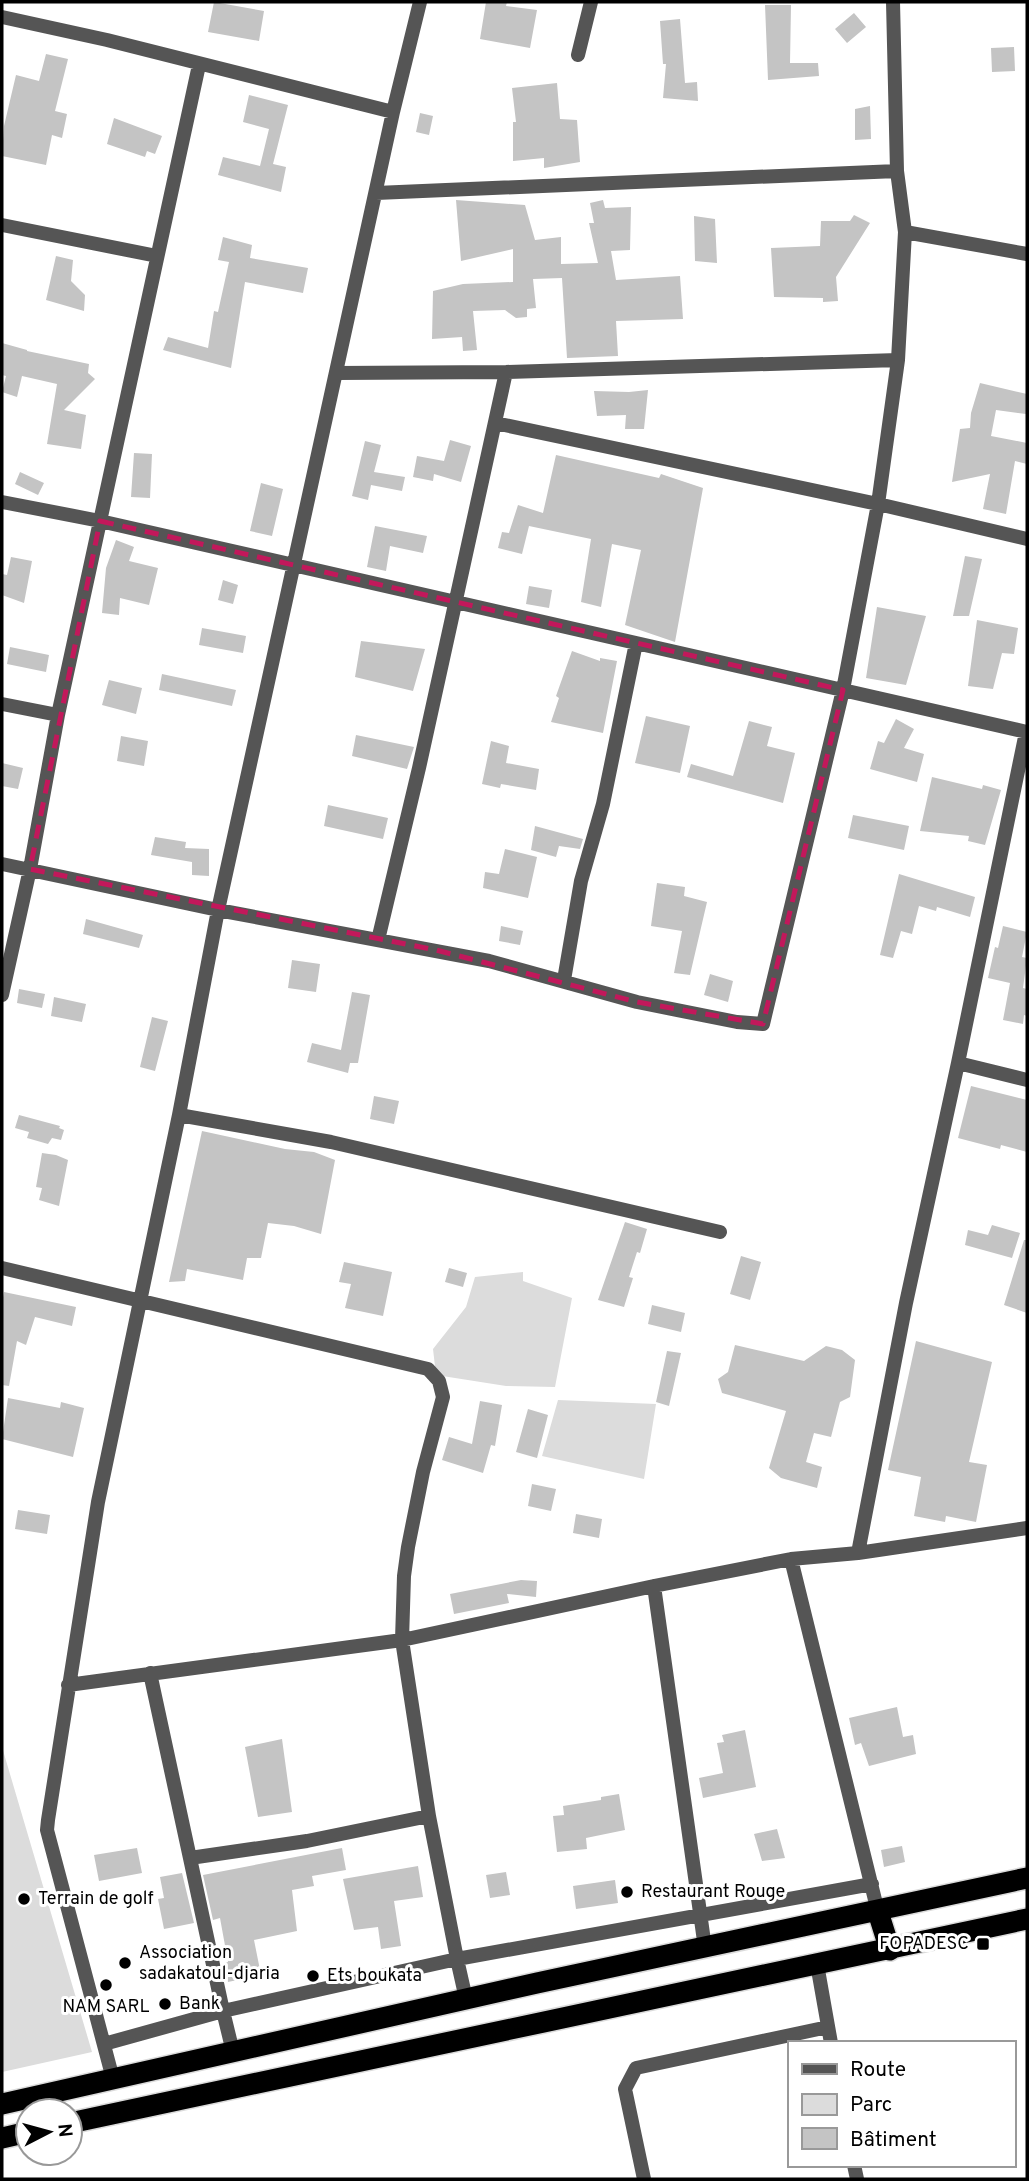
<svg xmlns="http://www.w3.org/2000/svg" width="1029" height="2181" font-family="Overpass,sans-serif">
<rect width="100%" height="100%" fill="#fff"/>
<path fill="#dcdcdc" d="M 523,1272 L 523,1281 L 572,1298 L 555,1387 L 506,1386 L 436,1375 L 433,1349 L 466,1307 L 475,1277 Z
M 558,1400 L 656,1404 L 644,1479 L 542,1456 Z
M 2,1747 L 92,2052 L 2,2072 Z"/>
<path fill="#c4c4c4" d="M 214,2 L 264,11 L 259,41 L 208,32 Z
M 486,2 L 507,2 L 506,6 L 537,10 L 530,48 L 480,39 Z
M 765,5 L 791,5 L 790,63 L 818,63 L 819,76 L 768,80 Z
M 854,13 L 866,27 L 847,43 L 835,29 Z
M 680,19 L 685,83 L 697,82 L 698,101 L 663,98 L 666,64 L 663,64 L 660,21 Z
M 1014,47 L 1015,71 L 992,72 L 991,48 Z
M 46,54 L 68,59 L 55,111 L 67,114 L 62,138 L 52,135 L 46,165 L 2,156 L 4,126 L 16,75 L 39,81 Z
M 557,83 L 560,119 L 577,120 L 580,162 L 544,168 L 544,158 L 513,161 L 513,122 L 516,122 L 512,88 Z
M 249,95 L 288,105 L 273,164 L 286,167 L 281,192 L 218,175 L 223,157 L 260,166 L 269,129 L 243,122 Z
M 870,106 L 871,139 L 855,140 L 855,109 Z
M 420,113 L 433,116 L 429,135 L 416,132 Z
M 114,118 L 162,136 L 155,154 L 147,151 L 145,157 L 107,144 Z
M 456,200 L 525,205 L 535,240 L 561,237 L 561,264 L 598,263 L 589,223 L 594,223 L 590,203 L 603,200 L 605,208 L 631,207 L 630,250 L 611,251 L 616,280 L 680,276 L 683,319 L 616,321 L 618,356 L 567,358 L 562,278 L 533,279 L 536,308 L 527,309 L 527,317 L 516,318 L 505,310 L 473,311 L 477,350 L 463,351 L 462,337 L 432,339 L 433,291 L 463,284 L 513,282 L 513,249 L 461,261 Z
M 854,215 L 870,223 L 836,277 L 838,301 L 823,302 L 823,298 L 774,297 L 771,248 L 820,246 L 821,221 L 850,221 Z
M 694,216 L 715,219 L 717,263 L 695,261 Z
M 223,237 L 252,245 L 250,258 L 308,268 L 303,293 L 245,282 L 231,368 L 163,350 L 168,337 L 208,348 L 214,311 L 218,312 L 229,262 L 218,260 Z
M 56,256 L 73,260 L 71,281 L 85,295 L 84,311 L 46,300 Z
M 2,343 L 27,350 L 27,351 L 89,364 L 88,373 L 95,379 L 64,410 L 86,415 L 81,449 L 47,444 L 57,384 L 22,376 L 17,397 L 2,392 L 6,376 L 2,375 Z
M 980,383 L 1027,394 L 1026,414 L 996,410 L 991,436 L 1027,443 L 1027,464 L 1015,461 L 1006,514 L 983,509 L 990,474 L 952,482 L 960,429 L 970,428 L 971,413 Z
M 648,390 L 644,429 L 625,429 L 626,415 L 597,416 L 594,391 L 629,392 Z
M 450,440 L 471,446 L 461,482 L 434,474 L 433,481 L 413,477 L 417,456 L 444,461 Z
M 365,441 L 381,445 L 374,472 L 405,477 L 402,491 L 371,485 L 368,500 L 352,496 Z
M 134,453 L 152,454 L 150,498 L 131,497 Z
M 556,455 L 659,478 L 661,474 L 703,488 L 675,642 L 625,625 L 641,550 L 612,544 L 601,607 L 581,602 L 591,539 L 529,526 L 522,554 L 498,548 L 502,532 L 509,533 L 518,505 L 543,513 Z
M 20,472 L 44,483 L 38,495 L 15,484 Z
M 261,483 L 283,489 L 272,536 L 250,531 Z
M 375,526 L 427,536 L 423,553 L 390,546 L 386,571 L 367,567 Z
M 116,540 L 134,547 L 129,561 L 158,568 L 149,605 L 120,598 L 119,615 L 102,613 L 106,568 Z
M 965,556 L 982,559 L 969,616 L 953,616 Z
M 11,557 L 32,561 L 24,603 L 2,595 L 2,574 L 7,575 Z
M 223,580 L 238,585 L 233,604 L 218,600 Z
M 529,586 L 552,590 L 549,608 L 526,604 Z
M 877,607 L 926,616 L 906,685 L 866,678 Z
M 977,620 L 1018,628 L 1014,654 L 1002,653 L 993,689 L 968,686 Z
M 202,628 L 246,636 L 243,653 L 199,645 Z
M 361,641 L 425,649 L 413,691 L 355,677 Z
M 10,647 L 49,655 L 46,672 L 7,664 Z
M 572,651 L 600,661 L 600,658 L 617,661 L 603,733 L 551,722 L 559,698 L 556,696 Z
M 162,674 L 236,690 L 232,706 L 159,690 Z
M 109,680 L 142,688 L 136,714 L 102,705 Z
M 646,716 L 690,726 L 680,773 L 635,763 Z
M 896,719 L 914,729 L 904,748 L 924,754 L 917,782 L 870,769 L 878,741 L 884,743 Z
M 749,721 L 772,727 L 767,746 L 795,753 L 783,803 L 687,777 L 691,764 L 733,776 Z
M 356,735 L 414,747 L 407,769 L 352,756 Z
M 121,736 L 148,741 L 144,766 L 117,761 Z
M 491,741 L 509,746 L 506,763 L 539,769 L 536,790 L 501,784 L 500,788 L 482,784 Z
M 2,763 L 23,768 L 18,789 L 2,786 Z
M 932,777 L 982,789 L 983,785 L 1001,790 L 985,845 L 968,841 L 969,836 L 920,831 Z
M 328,805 L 388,818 L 383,839 L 324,826 Z
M 853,815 L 909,826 L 904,850 L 848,838 Z
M 535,826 L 583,839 L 580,849 L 559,846 L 556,857 L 531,850 Z
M 155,837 L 186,842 L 185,848 L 209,849 L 209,876 L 192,875 L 192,862 L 151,855 Z
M 505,849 L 537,857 L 528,898 L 483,888 L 485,872 L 499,874 Z
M 899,874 L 975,897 L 970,917 L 937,907 L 936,911 L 919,906 L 912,934 L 901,931 L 893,958 L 880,955 Z
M 657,883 L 685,887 L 684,896 L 707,902 L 690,975 L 674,973 L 682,931 L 651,926 Z
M 86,919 L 143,935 L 139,948 L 83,934 Z
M 501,926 L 523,931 L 520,945 L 499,941 Z
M 1003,926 L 1027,932 L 1022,957 L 1027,958 L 1023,988 L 1027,989 L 1027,1016 L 1024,1015 L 1023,1024 L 1003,1020 L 1010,983 L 988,978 L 995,947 L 998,948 Z
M 292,960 L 320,964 L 316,992 L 288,988 Z
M 710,974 L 733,981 L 728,1002 L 704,995 Z
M 19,989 L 45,994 L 42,1008 L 17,1003 Z
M 352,992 L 370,995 L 358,1063 L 350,1063 L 348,1073 L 307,1062 L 312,1043 L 341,1050 Z
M 54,997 L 86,1004 L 82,1022 L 51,1016 Z
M 152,1017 L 168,1021 L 155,1071 L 140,1067 Z
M 971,1086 L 1027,1100 L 1027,1152 L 1001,1145 L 1000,1149 L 958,1138 Z
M 374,1096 L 399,1101 L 394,1124 L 370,1119 Z
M 19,1115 L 60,1126 L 59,1128 L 64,1130 L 61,1140 L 52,1138 L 48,1144 L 27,1138 L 29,1132 L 15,1128 Z
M 202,1131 L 285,1149 L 314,1152 L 335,1160 L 321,1234 L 294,1226 L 268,1223 L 261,1258 L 247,1258 L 243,1280 L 187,1269 L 185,1281 L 169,1282 Z
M 42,1153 L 56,1155 L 68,1160 L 59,1206 L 39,1200 L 42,1188 L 36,1187 Z
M 625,1222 L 647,1229 L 640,1253 L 637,1252 L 629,1277 L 633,1278 L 624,1307 L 598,1300 Z
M 992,1225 L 1020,1233 L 1012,1258 L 965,1245 L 968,1230 L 988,1235 Z
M 1024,1240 L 1027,1240 L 1027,1313 L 1004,1305 Z
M 741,1256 L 761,1262 L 750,1300 L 730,1294 Z
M 344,1262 L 392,1272 L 383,1316 L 345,1308 L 351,1284 L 339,1282 Z
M 449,1268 L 467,1273 L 463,1287 L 445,1282 Z
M 4,1292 L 76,1307 L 72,1326 L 35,1317 L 26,1345 L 17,1341 L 9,1386 L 2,1385 L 2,1303 Z
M 652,1305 L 685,1313 L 681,1332 L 648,1324 Z
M 916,1341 L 992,1362 L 969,1462 L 987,1465 L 976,1522 L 946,1516 L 945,1522 L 914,1516 L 921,1477 L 888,1470 Z
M 735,1345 L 804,1361 L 826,1346 L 842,1350 L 855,1360 L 850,1397 L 840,1402 L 831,1437 L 814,1433 L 806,1462 L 822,1467 L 817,1488 L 781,1478 L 769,1468 L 786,1411 L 722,1393 L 718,1379 L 728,1372 Z
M 667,1351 L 681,1353 L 669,1406 L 656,1402 Z
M 8,1398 L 60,1408 L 61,1402 L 84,1408 L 73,1457 L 2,1439 Z
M 480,1401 L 502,1405 L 495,1446 L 491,1445 L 483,1473 L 442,1460 L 449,1437 L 472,1444 Z
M 528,1409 L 548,1415 L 537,1458 L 516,1452 Z
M 532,1484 L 556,1489 L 551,1511 L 528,1506 Z
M 18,1510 L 50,1515 L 47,1534 L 15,1529 Z
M 576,1514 L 602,1519 L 599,1538 L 573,1533 Z
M 521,1580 L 537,1581 L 536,1597 L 507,1594 L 509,1603 L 454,1614 L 450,1594 Z
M 897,1707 L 903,1737 L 913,1735 L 916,1754 L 869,1766 L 861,1743 L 855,1745 L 849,1718 Z
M 745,1730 L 756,1787 L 703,1798 L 699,1778 L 723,1773 L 717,1743 L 724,1742 L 722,1735 Z
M 282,1739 L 292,1812 L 258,1817 L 245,1747 Z
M 619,1794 L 625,1830 L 586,1838 L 587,1849 L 557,1852 L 553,1816 L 564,1815 L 563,1806 L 601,1800 L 601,1797 Z
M 777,1829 L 785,1858 L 762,1861 L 754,1834 Z
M 902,1846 L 905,1862 L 884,1867 L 881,1850 Z
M 137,1848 L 142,1873 L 99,1881 L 94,1855 Z
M 342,1848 L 346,1870 L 312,1876 L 314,1886 L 292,1890 L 297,1931 L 254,1940 L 261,1975 L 228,1982 L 224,1963 L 228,1962 L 220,1918 L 213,1920 L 203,1875 Z
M 418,1866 L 423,1897 L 394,1901 L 401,1946 L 381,1949 L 378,1927 L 354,1930 L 343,1879 Z
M 506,1872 L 510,1895 L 490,1898 L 486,1875 Z
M 182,1873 L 194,1923 L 164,1929 L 158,1899 L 164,1898 L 160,1877 Z
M 615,1880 L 618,1903 L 576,1909 L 573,1886 Z"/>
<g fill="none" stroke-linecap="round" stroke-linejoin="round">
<defs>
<path id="highway" d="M 878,1912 L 890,1950
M 2,2104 L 537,1983 L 1027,1878
M 70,2123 L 1027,1919
M 2,2138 L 28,2132"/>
</defs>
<use href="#highway" stroke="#dbdbdb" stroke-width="24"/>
<path stroke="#555" stroke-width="14" d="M 2,17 L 107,40 L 393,112
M 578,55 L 591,2
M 376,193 L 897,171
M 2,225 L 157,256
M 905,232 L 1027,254
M 336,373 L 506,372 L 898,360
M 495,423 L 878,504 L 1027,539
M 2,502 L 100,521 L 1027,732
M 2,704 L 58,715
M 2,864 L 218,910 L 489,961 L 637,1002 L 737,1022 L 763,1024 L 843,690 L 878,504 L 898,360 L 905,232 L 897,171 L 893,2
M 378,940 L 419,768 L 506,372
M 564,980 L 581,881 L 603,804 L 636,643
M 2,995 L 30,869 L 58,715 L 199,65
M 958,1063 L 1027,1080
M 179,1115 L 331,1142 L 720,1232
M 2,1268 L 428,1369 L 439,1381 L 443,1397 L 423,1472 L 408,1547 L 404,1576 L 402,1640 L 429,1816 L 457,1959 L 466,1999
M 858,1553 L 906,1303 L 958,1063 L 1026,732
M 791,1559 L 878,1912
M 654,1586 L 705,1948
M 68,1685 L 402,1640 L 654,1586 L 791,1559 L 858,1553 L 1027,1528
M 190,1858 L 307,1841 L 429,1816
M 817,1964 L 831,2043
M 104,2044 L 223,2011 L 150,1673
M 233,2052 L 223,2011 L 457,1959 L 872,1884
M 113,2079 L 47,1830 L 48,1820 L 98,1502 L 179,1115 L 218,910 L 393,112 L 420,2
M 854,2165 L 857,2179
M 644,2179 L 625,2089 L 636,2068 L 828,2027"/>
<use href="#highway" stroke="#000" stroke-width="21"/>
</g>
<path fill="none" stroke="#c2185b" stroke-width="5" stroke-dasharray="14 9" stroke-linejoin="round" d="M 100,521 L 843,690 L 763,1024 L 637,1002 L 436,950 L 30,869 Z"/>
<g fill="#000" stroke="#fff" stroke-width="2.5">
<circle cx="627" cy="1892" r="7"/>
<circle cx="24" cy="1899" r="7"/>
<rect x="976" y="1937" width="14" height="14" rx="3.5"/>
<circle cx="125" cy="1963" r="7"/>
<circle cx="313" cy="1976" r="7"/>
<circle cx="106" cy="1985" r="7"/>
<circle cx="165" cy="2004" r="7"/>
</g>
<g text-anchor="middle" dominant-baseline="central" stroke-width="6" stroke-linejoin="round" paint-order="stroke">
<g font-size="18" fill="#000" stroke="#fff" text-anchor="start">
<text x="641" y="1892">Restaurant Rouge</text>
<text x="38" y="1899">Terrain de golf</text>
<text x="969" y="1944" text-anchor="end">FOPADESC</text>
<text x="139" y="1953">Association<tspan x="139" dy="21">sadakatoul-djaria</tspan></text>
<text x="327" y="1976">Ets boukata</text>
<text x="179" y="2004">Bank</text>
<text x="106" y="2007" text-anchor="middle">NAM SARL</text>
</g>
</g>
<rect width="1029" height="2181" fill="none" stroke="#000000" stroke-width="7"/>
<rect x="788" y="2041" width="228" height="126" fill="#ffffff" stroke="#999999" stroke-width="2"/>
<rect x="802" y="2064" width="35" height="10" fill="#555555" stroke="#999999" stroke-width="2"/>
<text x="850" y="2076" font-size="21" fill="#000000">Route</text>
<rect x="802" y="2094" width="35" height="21" fill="#dcdcdc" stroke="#999999" stroke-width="2"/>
<text x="850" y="2111" font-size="21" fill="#000000">Parc</text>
<rect x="802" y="2128" width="35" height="21" fill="#c4c4c4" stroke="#999999" stroke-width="2"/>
<text x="850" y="2146" font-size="21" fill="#000000">Bâtiment</text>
<g transform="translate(49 2132) rotate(84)"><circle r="33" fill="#ffffff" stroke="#999999" stroke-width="2"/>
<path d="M0-5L12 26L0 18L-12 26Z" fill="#000000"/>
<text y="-10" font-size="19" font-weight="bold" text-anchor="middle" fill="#000000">N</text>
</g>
</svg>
